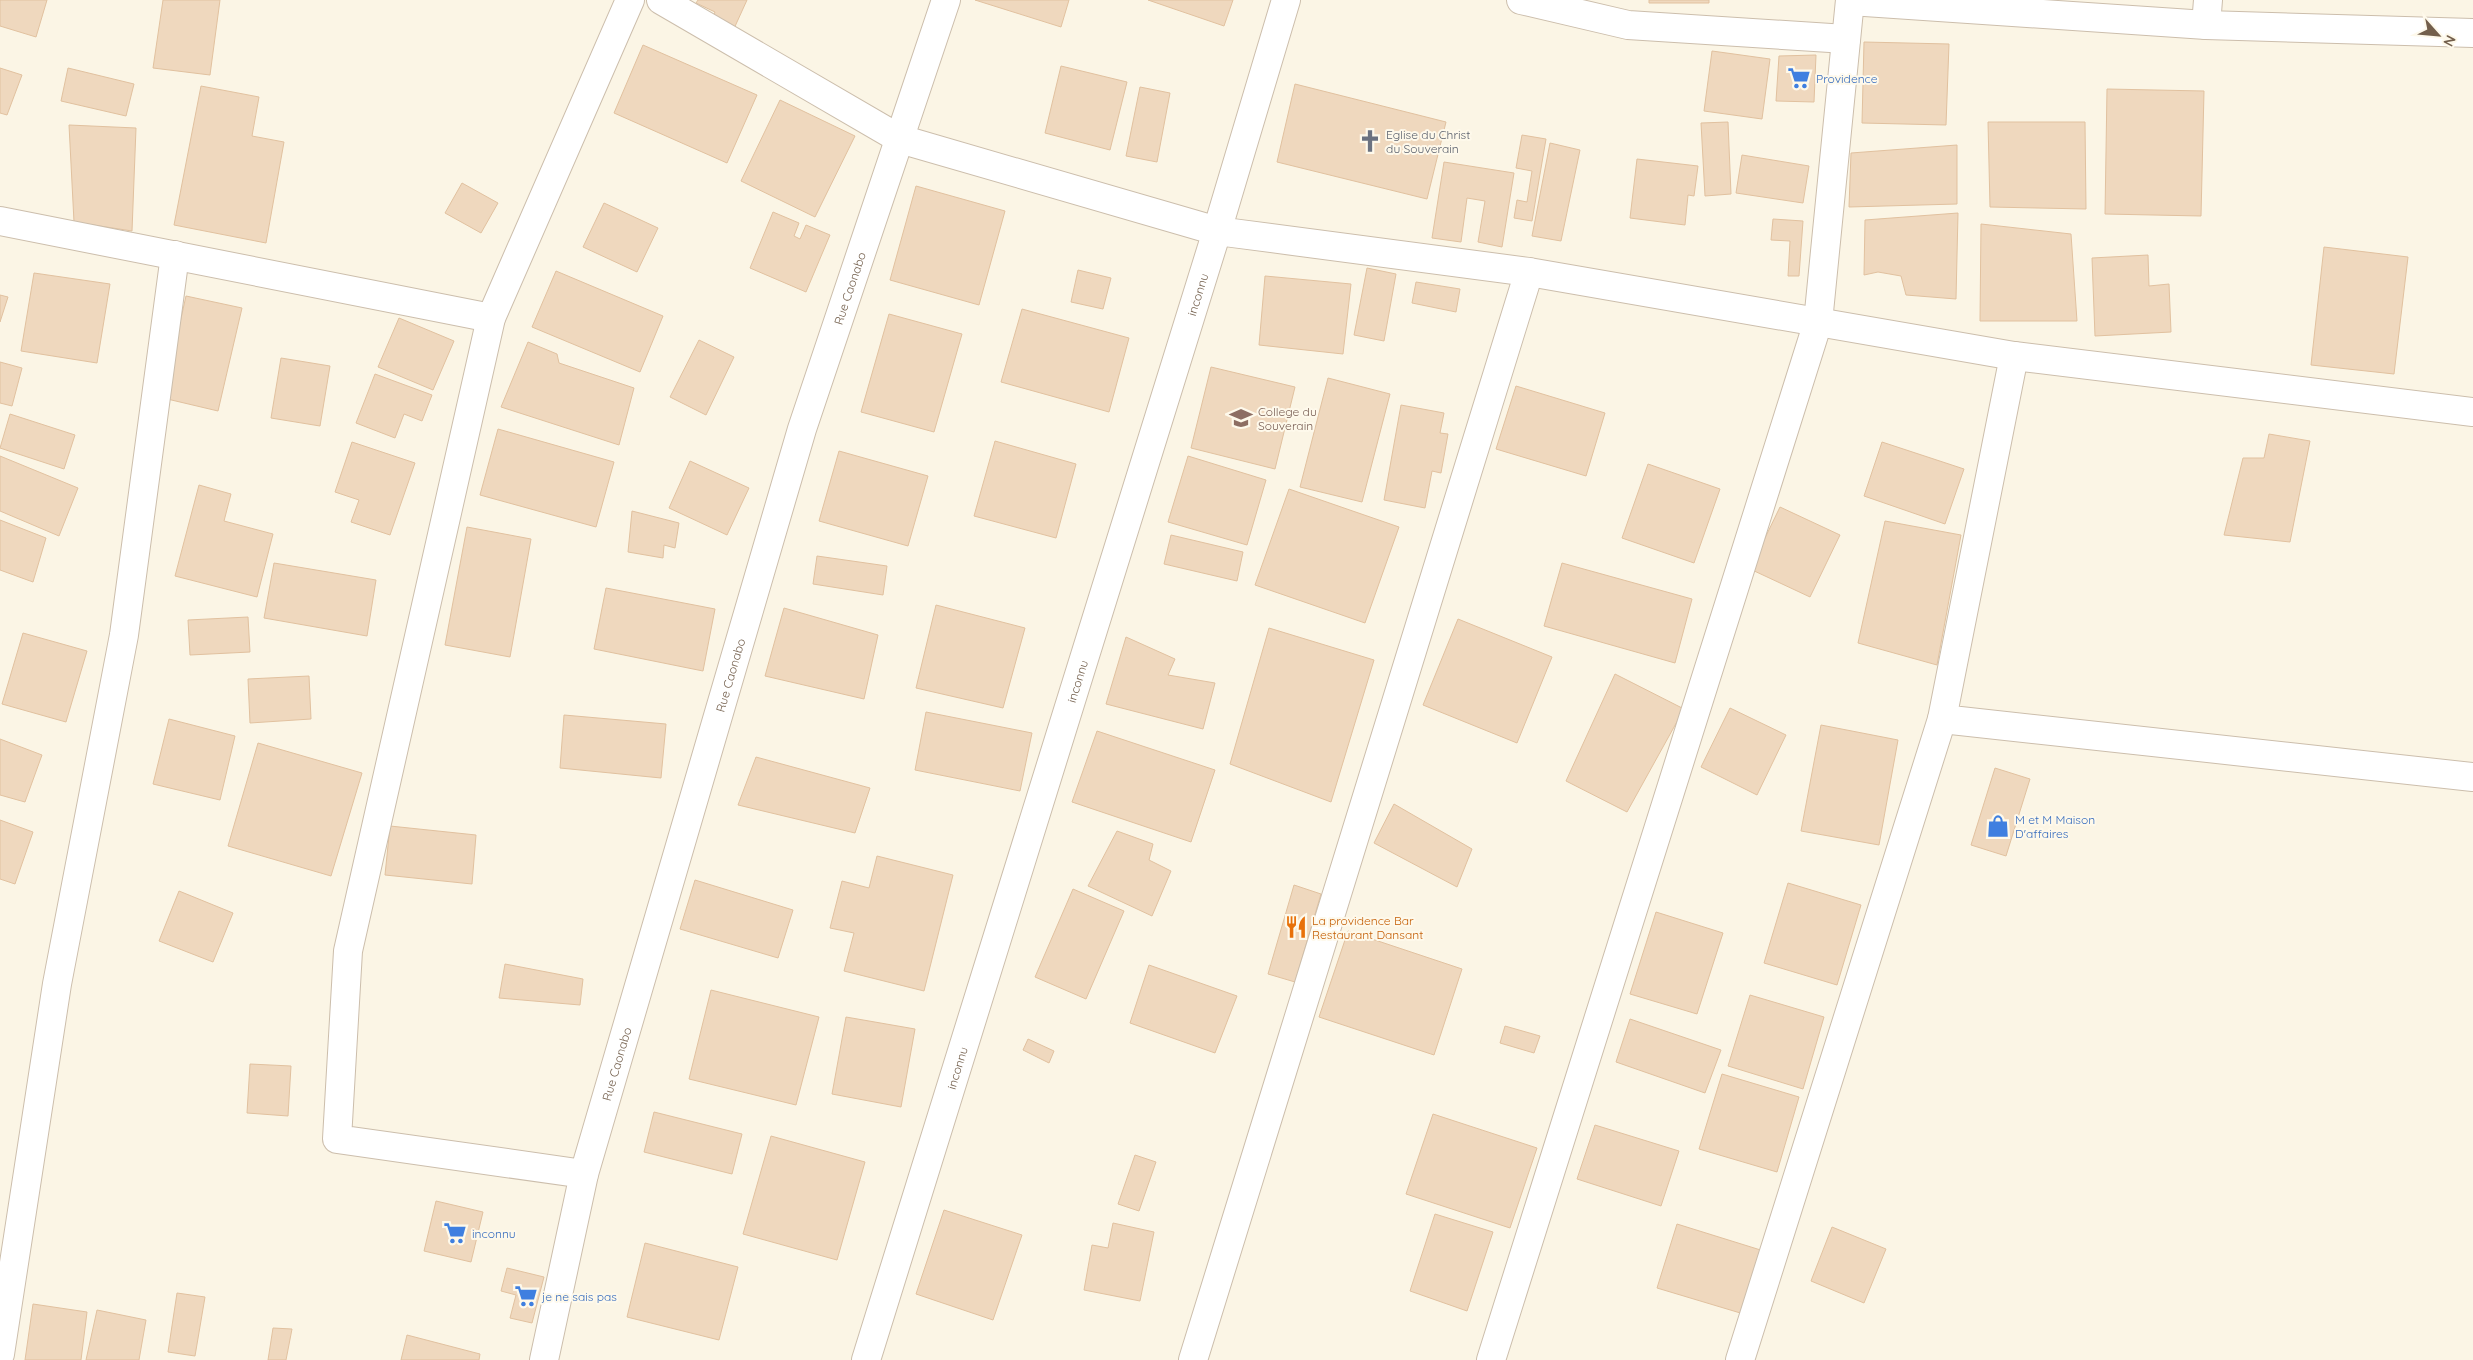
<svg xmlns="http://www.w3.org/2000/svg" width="2473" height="1360" font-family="Quicksand,sans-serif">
<rect width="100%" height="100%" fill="#fbf5e5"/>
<path fill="#efd8be" stroke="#e1c19f" d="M 0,0 L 47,0 L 36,37 L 0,26 Z
M 163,0 L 220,0 L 210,75 L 153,68 Z
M 698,0 L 747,0 L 732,33 L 710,23 L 715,12 L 696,3 Z
M 975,0 L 1069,0 L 1061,27 Z
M 1148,0 L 1233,0 L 1224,26 Z
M 1649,0 L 1709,0 L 1709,3 L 1649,3 Z
M 1864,42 L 1949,44 L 1946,125 L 1862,123 Z
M 643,45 L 757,95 L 727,163 L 614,113 Z
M 1712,51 L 1770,59 L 1762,119 L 1704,111 Z
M 1816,55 L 1814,102 L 1776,101 L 1779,56 Z
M 1061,66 L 1127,82 L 1110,150 L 1045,133 Z
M 0,68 L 22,75 L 7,115 L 0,113 Z
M 68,68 L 134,84 L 126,116 L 61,101 Z
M 1295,84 L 1446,122 L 1427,199 L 1277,162 Z
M 201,86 L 259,97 L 252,136 L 284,142 L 266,243 L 174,225 Z
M 1140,87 L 1170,93 L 1157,162 L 1126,156 Z
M 2107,89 L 2204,91 L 2201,216 L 2105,214 Z
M 780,100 L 855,136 L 815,217 L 741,181 Z
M 1728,122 L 1731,194 L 1705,196 L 1701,123 Z
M 1988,122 L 2085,122 L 2086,209 L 1990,207 Z
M 69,125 L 136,128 L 132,231 L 74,222 Z
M 1522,135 L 1546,139 L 1532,221 L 1514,218 L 1517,200 L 1527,202 L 1532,171 L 1516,168 Z
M 1550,143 L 1580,150 L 1561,241 L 1532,236 Z
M 1957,145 L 1957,204 L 1849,207 L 1851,153 Z
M 1742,155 L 1809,166 L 1803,203 L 1736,193 Z
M 1637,159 L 1698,166 L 1694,196 L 1688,195 L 1685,225 L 1630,218 Z
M 1444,162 L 1514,173 L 1502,247 L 1478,242 L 1485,201 L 1467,198 L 1461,242 L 1432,238 Z
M 462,183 L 498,203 L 481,233 L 445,213 Z
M 916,186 L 1005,211 L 979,305 L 890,280 Z
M 604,203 L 658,228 L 637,272 L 583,247 Z
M 773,212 L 799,223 L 794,236 L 800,239 L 806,225 L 830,235 L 806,292 L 750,268 Z
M 1958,213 L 1956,299 L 1906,295 L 1901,276 L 1878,272 L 1864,275 L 1865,220 Z
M 1773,219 L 1803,221 L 1799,276 L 1788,276 L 1790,241 L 1771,240 Z
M 1981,224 L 2071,234 L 2077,321 L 1980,321 Z
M 2324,247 L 2408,257 L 2394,374 L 2311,365 Z
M 2148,255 L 2149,286 L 2169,284 L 2171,332 L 2095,336 L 2092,258 Z
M 1367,268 L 1396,274 L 1384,341 L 1354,335 Z
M 1078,270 L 1111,278 L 1103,309 L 1071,302 Z
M 556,271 L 663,316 L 640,372 L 532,327 Z
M 34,273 L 110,284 L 97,363 L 21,351 Z
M 1265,276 L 1351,284 L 1343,354 L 1259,345 Z
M 1416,282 L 1460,289 L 1456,312 L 1412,303 Z
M 0,295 L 8,297 L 0,322 Z
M 186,296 L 242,308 L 218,411 L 163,398 Z
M 1022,309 L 1129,338 L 1109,412 L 1001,382 Z
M 889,314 L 962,334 L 934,432 L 861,412 Z
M 399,318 L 454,341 L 433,390 L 378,367 Z
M 699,340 L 734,357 L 706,415 L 670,397 Z
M 528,342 L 557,354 L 559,363 L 634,388 L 619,445 L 501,407 Z
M 281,358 L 330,366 L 320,426 L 271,418 Z
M 0,362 L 22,368 L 12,406 L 0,403 Z
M 1211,367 L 1295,387 L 1275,469 L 1191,448 Z
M 375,374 L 432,395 L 422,421 L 404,414 L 395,438 L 356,423 Z
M 1328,378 L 1390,394 L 1362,502 L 1300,487 Z
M 1516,386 L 1605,413 L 1586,476 L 1496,449 Z
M 1401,405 L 1444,413 L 1440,433 L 1448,434 L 1441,473 L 1432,471 L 1425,508 L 1384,500 Z
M 10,414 L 75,435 L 64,469 L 0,448 Z
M 498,429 L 614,462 L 596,527 L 480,495 Z
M 2269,434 L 2310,441 L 2290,542 L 2224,535 L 2243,458 L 2264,458 Z
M 995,441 L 1076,464 L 1056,538 L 974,516 Z
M 352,442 L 415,463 L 390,535 L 351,522 L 359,500 L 335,492 Z
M 1882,442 L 1964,469 L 1945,524 L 1864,496 Z
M 839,451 L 928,476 L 908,546 L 819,521 Z
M 0,456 L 78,488 L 59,536 L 0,511 Z
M 1188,456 L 1266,480 L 1247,545 L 1168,522 Z
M 690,461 L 749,488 L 727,535 L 669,508 Z
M 1648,464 L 1720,489 L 1694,563 L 1622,538 Z
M 199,485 L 231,494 L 224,521 L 273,534 L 257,597 L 175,576 Z
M 1289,489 L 1399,527 L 1365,623 L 1255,585 Z
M 1780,507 L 1840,535 L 1810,597 L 1750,569 Z
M 632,511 L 679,523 L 675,548 L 664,545 L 663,558 L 628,552 Z
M 0,520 L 46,538 L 33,582 L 0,570 Z
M 1885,521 L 1961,535 L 1937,665 L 1858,643 Z
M 467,527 L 531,539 L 510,657 L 445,645 Z
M 1171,535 L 1243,552 L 1237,581 L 1164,564 Z
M 817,556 L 887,566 L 883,595 L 813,584 Z
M 274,563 L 376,580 L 367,636 L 264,618 Z
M 1562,563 L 1692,599 L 1675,663 L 1544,626 Z
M 606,588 L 715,609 L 703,671 L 594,649 Z
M 936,605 L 1025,628 L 1003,708 L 916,688 Z
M 784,608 L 878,635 L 864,699 L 765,676 Z
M 248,617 L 250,652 L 190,655 L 188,620 Z
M 1458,619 L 1552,657 L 1517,743 L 1423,705 Z
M 1269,628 L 1374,660 L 1331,802 L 1230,764 Z
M 23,633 L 87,651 L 66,722 L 2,704 Z
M 1126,637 L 1175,659 L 1168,675 L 1215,683 L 1203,729 L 1106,704 Z
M 1615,674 L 1684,709 L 1627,812 L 1566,781 Z
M 309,676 L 311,719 L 250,723 L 248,679 Z
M 1730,708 L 1786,735 L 1757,795 L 1701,767 Z
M 926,712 L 1032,733 L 1020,791 L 915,770 Z
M 564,715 L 666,724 L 661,778 L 560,768 Z
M 169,719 L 235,736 L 220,800 L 153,784 Z
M 1821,725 L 1898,740 L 1879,845 L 1801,831 Z
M 1097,731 L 1215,770 L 1191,842 L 1072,802 Z
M 0,739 L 42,755 L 25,802 L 0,795 Z
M 258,743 L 362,773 L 331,876 L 228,846 Z
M 756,757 L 870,788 L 855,833 L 738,805 Z
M 1995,768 L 2030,779 L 2006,856 L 1971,845 Z
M 1394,804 L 1472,849 L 1457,887 L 1374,843 Z
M 0,820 L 33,832 L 15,884 L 0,879 Z
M 390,826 L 476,835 L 472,884 L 385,875 Z
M 1117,831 L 1153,844 L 1149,860 L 1171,871 L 1152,916 L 1088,886 Z
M 877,856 L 953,875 L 924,991 L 844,971 L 854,933 L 830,928 L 842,881 L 869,888 Z
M 695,880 L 793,910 L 778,958 L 680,929 Z
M 1788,883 L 1861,905 L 1837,985 L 1764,963 Z
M 1294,885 L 1321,894 L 1295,982 L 1268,974 Z
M 1073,889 L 1124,911 L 1086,999 L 1035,977 Z
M 179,891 L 233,913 L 213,962 L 159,941 Z
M 1656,912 L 1723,933 L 1697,1014 L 1630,994 Z
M 1348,931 L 1462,969 L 1434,1055 L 1319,1017 Z
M 505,964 L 583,979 L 580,1005 L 499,998 Z
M 1149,965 L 1237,996 L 1215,1053 L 1130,1023 Z
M 711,990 L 819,1017 L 796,1105 L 689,1079 Z
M 1750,995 L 1824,1017 L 1803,1089 L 1728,1066 Z
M 846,1017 L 915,1029 L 901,1107 L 832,1094 Z
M 1630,1019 L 1721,1050 L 1705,1093 L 1616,1062 Z
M 1505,1026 L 1540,1036 L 1534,1053 L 1500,1043 Z
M 1028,1039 L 1054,1051 L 1049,1063 L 1023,1050 Z
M 250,1064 L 291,1066 L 288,1116 L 247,1113 Z
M 1722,1074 L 1799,1097 L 1777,1172 L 1699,1149 Z
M 654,1112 L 742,1134 L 732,1174 L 644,1152 Z
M 1433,1114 L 1537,1148 L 1510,1228 L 1406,1194 Z
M 1595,1125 L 1679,1151 L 1661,1206 L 1577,1179 Z
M 771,1136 L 865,1162 L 837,1260 L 743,1234 Z
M 1135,1155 L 1156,1162 L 1139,1211 L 1118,1204 Z
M 436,1201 L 483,1212 L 471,1262 L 424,1251 Z
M 944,1210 L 1022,1235 L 993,1320 L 916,1294 Z
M 1435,1214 L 1493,1232 L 1467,1311 L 1410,1291 Z
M 1113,1223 L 1154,1232 L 1140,1301 L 1084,1290 L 1092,1245 L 1108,1248 Z
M 1677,1224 L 1767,1252 L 1747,1315 L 1657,1288 Z
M 1832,1227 L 1886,1249 L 1864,1303 L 1811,1281 Z
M 645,1243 L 738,1267 L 719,1340 L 627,1317 Z
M 507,1268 L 544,1277 L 532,1323 L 510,1318 L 516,1295 L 501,1291 Z
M 177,1293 L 205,1297 L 195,1356 L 168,1352 Z
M 33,1304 L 87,1312 L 81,1360 L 25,1360 Z
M 97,1310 L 146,1320 L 139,1360 L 86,1360 Z
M 273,1328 L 292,1329 L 286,1360 L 268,1360 Z
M 407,1335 L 480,1354 L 479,1360 L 401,1360 Z"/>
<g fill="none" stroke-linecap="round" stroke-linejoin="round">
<defs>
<g id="street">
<path d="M 661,0 L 900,139 L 1217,231 L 1529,272 L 2014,356 L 2473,412"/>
<path d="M 1521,0 L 1628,25 L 1846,39"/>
<path d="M 1850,1 L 2206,25 L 2473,33"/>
<path d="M 2206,25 L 2208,0"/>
<path d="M 0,221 L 491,318"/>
<path d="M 2014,356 L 1942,719 L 2473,777"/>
<path d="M 584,1174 L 337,1139 L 348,951 L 491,318 L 630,0"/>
<path d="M 0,1354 L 57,984 L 124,635 L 175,255"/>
<path id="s1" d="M 544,1360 L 584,1174 L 802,429 L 946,0"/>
<path id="s2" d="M 866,1360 L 1217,231 L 1286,0"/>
<path d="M 1193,1360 L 1529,272"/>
<path d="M 1491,1360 L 1818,322 L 1850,0"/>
<path d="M 1740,1360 L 1942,719"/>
</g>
</defs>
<use href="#street" stroke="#ccbeac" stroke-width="30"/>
<use href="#street" stroke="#fff" stroke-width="28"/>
</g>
<defs>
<symbol id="supermarket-bare" viewBox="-9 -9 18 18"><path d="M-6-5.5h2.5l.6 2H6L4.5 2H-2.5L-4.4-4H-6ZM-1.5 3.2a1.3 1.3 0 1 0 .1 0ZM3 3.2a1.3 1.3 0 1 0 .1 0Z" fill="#3f7fe0" stroke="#fef9eb" stroke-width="2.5" paint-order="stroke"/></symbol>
<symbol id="church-bare" viewBox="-9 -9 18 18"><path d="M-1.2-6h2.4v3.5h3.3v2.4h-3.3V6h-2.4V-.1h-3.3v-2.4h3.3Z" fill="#6b7280" stroke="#fef9eb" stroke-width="2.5" paint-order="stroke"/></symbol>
<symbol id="school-bare" viewBox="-9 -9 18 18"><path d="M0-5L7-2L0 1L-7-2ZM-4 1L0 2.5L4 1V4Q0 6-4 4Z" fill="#8d6e63" stroke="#fef9eb" stroke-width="2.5" paint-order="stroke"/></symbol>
<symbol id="shop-bare" viewBox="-9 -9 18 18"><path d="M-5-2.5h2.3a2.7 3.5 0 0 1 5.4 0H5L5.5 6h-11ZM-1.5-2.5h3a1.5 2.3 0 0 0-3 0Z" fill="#3f7fe0" stroke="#fef9eb" stroke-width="2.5" paint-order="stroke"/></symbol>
<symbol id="restaurant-bare" viewBox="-9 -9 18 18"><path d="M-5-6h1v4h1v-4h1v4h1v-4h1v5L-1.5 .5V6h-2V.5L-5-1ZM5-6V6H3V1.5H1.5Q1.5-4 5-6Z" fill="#e8710a" stroke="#fef9eb" stroke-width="2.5" paint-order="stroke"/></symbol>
</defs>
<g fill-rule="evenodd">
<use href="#supermarket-bare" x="1783" y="62" width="32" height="32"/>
<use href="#church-bare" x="1354" y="125" width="32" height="32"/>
<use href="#school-bare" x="1225" y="402" width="32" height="32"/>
<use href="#shop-bare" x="1982" y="810" width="32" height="32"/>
<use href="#restaurant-bare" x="1280" y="911" width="32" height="32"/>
<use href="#supermarket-bare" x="439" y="1217" width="32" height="32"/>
<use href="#supermarket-bare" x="510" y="1280" width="32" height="32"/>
</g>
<g text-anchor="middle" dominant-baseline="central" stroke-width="4" stroke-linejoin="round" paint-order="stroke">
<g font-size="12" fill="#366cbe" stroke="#fef9eb" text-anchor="start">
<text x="1816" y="78">Providence</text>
<text x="2015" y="819">M et M Maison<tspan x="2015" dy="14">D'affaires</tspan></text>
<text x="472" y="1233">inconnu</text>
<text x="542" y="1296">je ne sais pas</text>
</g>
<g font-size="12" fill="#5b616d" stroke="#fef9eb" text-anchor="start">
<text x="1386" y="134">Eglise du Christ<tspan x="1386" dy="14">du Souverain</tspan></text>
</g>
<g font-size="12" fill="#735f4c" stroke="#fef9eb">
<text stroke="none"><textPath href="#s1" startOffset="1115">Rue Caonabo</textPath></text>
<text stroke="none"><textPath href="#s2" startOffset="1116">inconnu</textPath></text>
<text stroke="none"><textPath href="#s1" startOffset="710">Rue Caonabo</textPath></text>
<text stroke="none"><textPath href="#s2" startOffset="711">inconnu</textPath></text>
<text stroke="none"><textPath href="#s1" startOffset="305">Rue Caonabo</textPath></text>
<text stroke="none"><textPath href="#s2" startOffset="306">inconnu</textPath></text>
</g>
<g font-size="12" fill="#785e54" stroke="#fef9eb" text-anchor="start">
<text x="1258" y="411">College du<tspan x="1258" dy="14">Souverain</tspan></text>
</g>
<g font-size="12" fill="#c56008" stroke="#fef9eb" text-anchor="start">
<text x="1312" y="920">La providence Bar<tspan x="1312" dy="14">Restaurant Dansant</tspan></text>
</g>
</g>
<g transform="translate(2438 35) rotate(117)" stroke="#fef9eb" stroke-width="4" paint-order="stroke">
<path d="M0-4L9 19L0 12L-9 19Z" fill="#735f4c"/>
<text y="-8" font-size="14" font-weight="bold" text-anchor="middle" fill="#735f4c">N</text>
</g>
</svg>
